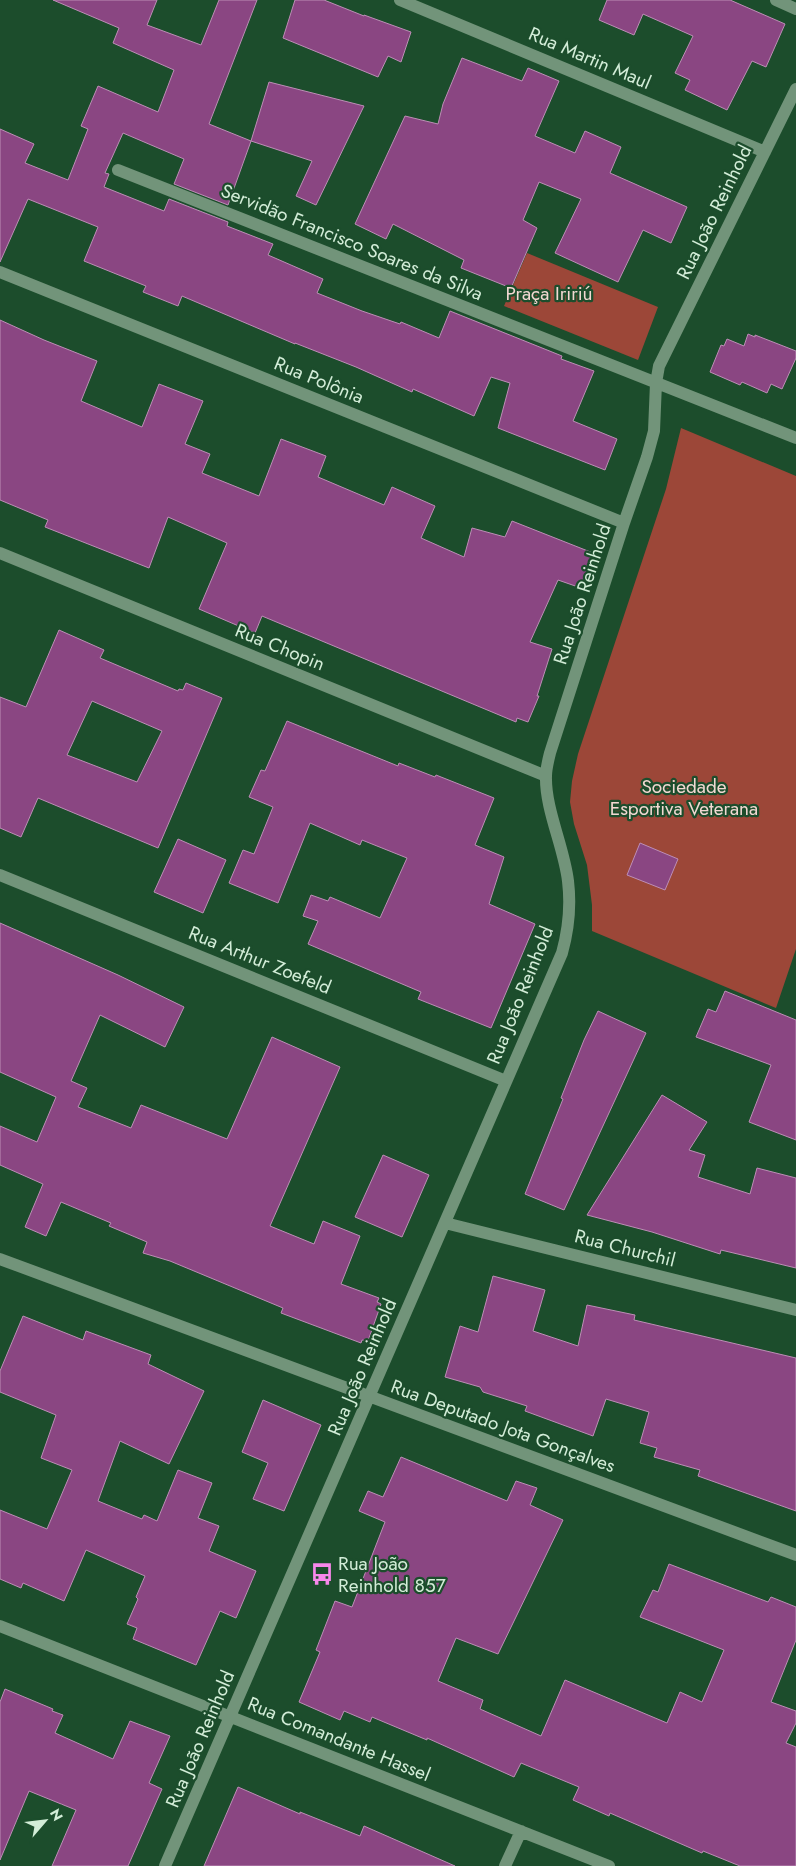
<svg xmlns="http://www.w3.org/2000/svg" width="796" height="1866" font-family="Jost,sans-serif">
<rect width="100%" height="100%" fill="#1c4d2c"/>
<path fill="#9c4738" d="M 527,253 L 658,307 L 638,360 L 504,306 Z
M 681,428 L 796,476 L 796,949 L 776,1008 L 592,931 L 592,905 L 587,865 L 574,824 L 570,802 L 572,781 L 578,754 L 666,489 Z"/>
<path fill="#8a4682" stroke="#bd8eb6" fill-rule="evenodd" d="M 53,0 L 157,0 L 147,25 L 201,45 L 219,0 L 257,0 L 209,124 L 251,141 L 228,205 L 174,184 L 184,159 L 123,133 L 105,173 L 109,174 L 104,187 L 164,211 L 169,199 L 228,222 L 227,226 L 273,244 L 268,255 L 323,279 L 317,293 L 362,311 L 400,324 L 401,322 L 439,338 L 450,311 L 562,356 L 561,359 L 594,371 L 573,421 L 617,439 L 605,470 L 498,428 L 510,383 L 491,377 L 474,416 L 413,389 L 412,392 L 356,367 L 295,343 L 295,344 L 182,296 L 178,306 L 143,292 L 146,286 L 84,261 L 98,227 L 28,199 L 0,262 L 0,129 L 34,144 L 25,163 L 68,180 L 88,129 L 81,126 L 98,86 L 158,112 L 174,70 L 113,43 L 119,28 Z
M 295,0 L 324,0 L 364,16 L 364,15 L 411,32 L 401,62 L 388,56 L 378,77 L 283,38 Z
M 607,0 L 730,0 L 785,24 L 766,67 L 752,61 L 727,110 L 685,90 L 690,80 L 675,73 L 693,36 L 643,14 L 634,35 L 599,20 Z
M 462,58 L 522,81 L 528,68 L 559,81 L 535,136 L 575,153 L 585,131 L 621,147 L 610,173 L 687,207 L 671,243 L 643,230 L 618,282 L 555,253 L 581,199 L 539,182 L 523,220 L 537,228 L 511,288 L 461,268 L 464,260 L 393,224 L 386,239 L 355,224 L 405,116 L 438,124 L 443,104 Z
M 269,82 L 364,106 L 316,205 L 296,196 L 312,161 L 251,141 Z
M 0,320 L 44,340 L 97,361 L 81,401 L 142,427 L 159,384 L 203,401 L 185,444 L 210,454 L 202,473 L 259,496 L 281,439 L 326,456 L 318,477 L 384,505 L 392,487 L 435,506 L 421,538 L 464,557 L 472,528 L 505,537 L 512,521 L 593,553 L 592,558 L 596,559 L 584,589 L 558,580 L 530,642 L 552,649 L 537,696 L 539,696 L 528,722 L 517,718 L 516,722 L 262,616 L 255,633 L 199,609 L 227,543 L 168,517 L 149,568 L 45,527 L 48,520 L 0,500 Z
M 748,334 L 755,337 L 755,335 L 796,351 L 796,358 L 782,389 L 771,384 L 767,393 L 742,382 L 740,385 L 710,372 L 721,345 L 724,346 L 727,339 L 744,346 Z
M 59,630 L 104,650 L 100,658 L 178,691 L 179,689 L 183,690 L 186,683 L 222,698 L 158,848 L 38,798 L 21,837 L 0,828 L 0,697 L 26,707 ZM 92,701 L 162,731 L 137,782 L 67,755 Z
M 287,721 L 398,766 L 399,763 L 435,777 L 436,775 L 494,798 L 475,845 L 504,857 L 489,904 L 535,924 L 491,1028 L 418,999 L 421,992 L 308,944 L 318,921 L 303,916 L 311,895 L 328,901 L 330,897 L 380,918 L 407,858 L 362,840 L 360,845 L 310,823 L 278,903 L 229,883 L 243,850 L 254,854 L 273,807 L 249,797 L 261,770 L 265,771 Z
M 178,839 L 226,860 L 203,913 L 154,892 Z
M 640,843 L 678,859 L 665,890 L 627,875 Z
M 0,923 L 118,975 L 184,1007 L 165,1047 L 100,1015 L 71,1081 L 87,1088 L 78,1107 L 131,1128 L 141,1105 L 227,1139 L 272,1037 L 340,1067 L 270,1226 L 314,1244 L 323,1221 L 360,1236 L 341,1284 L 379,1298 L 377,1302 L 381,1304 L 368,1341 L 362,1340 L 361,1343 L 281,1313 L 283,1308 L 170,1261 L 143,1253 L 147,1242 L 109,1226 L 111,1223 L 61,1202 L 46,1236 L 25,1227 L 43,1184 L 0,1165 L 0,1126 L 37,1142 L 56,1097 L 0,1072 Z
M 725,991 L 796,1020 L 796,1140 L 749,1122 L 771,1065 L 696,1037 L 708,1009 L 716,1012 Z
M 598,1011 L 646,1033 L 564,1210 L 525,1194 L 563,1099 L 561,1098 L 584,1040 Z
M 662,1095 L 707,1122 L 689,1150 L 705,1155 L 698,1177 L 750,1194 L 757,1168 L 796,1178 L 796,1268 L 721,1250 L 720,1254 L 652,1232 L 587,1215 Z
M 383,1155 L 429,1175 L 402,1237 L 355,1217 Z
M 493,1276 L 545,1290 L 533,1331 L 578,1346 L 587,1305 L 635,1315 L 634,1320 L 796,1358 L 796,1511 L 698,1476 L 700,1470 L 654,1457 L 657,1448 L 640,1443 L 649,1412 L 606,1399 L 593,1436 L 525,1411 L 527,1406 L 483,1392 L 480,1387 L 445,1377 L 460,1326 L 478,1332 Z
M 23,1316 L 83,1340 L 86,1331 L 151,1355 L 148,1364 L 204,1391 L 169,1464 L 120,1441 L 98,1501 L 142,1519 L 144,1515 L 157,1521 L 178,1470 L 212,1483 L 198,1518 L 219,1526 L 209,1551 L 256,1571 L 236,1618 L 220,1611 L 196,1665 L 133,1639 L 137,1628 L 127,1624 L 138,1599 L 136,1597 L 145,1576 L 86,1550 L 64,1601 L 23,1583 L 21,1588 L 0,1579 L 0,1510 L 47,1529 L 72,1470 L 41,1458 L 56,1415 L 0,1392 L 0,1371 Z
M 263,1400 L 321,1425 L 284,1511 L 253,1499 L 268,1463 L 242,1452 Z
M 401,1457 L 507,1501 L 516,1481 L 537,1488 L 530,1505 L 563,1520 L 498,1654 L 456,1638 L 438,1681 L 483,1700 L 480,1709 L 541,1736 L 565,1680 L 667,1723 L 680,1692 L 702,1702 L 724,1650 L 640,1617 L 653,1590 L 658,1592 L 669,1564 L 768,1602 L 771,1597 L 796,1607 L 796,1640 L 771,1702 L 796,1711 L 796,1723 L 786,1743 L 796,1747 L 796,1866 L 740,1866 L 703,1851 L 702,1853 L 610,1813 L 609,1816 L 573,1800 L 579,1787 L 521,1763 L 514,1777 L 427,1738 L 427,1740 L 372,1717 L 370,1722 L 344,1711 L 340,1720 L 299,1702 L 320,1652 L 316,1650 L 335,1601 L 352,1607 L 385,1522 L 359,1511 L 368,1491 L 383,1497 Z
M 5,1689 L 53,1709 L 52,1711 L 63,1715 L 55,1733 L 113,1759 L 130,1721 L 170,1736 L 149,1783 L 162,1789 L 128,1866 L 52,1866 L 76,1810 L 29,1791 L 0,1860 L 0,1702 Z
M 238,1787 L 300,1814 L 300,1812 L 360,1836 L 364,1826 L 455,1866 L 204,1866 Z"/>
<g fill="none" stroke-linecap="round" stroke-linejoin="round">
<path stroke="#72947a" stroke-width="12" d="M 400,0 L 765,152
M 776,0 L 796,9
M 118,170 L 796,438
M 0,272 L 624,523
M 0,553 L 546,776
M 0,875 L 506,1081
M 445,1223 L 796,1310
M 0,1259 L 796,1555
M 0,1626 L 609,1866
M 165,1866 L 562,953 C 569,928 571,906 568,881 C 564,847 545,809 546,776 C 546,769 548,761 550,753 L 624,523 L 647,457 L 654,431 L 656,383 L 659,366 L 796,89
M 505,1866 L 521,1831"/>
</g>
<defs>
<symbol id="bus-bare" viewBox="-9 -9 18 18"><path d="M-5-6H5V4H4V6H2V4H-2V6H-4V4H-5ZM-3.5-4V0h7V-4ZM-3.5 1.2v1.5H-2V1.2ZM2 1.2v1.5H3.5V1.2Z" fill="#f888eb" stroke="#1c4d2c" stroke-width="2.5" paint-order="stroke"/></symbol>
</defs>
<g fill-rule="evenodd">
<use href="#bus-bare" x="306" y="1558" width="32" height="32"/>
</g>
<g text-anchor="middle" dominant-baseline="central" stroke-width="4.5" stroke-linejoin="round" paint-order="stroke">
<g font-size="19" fill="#d3edd8" stroke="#1c4d2c">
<text transform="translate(590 58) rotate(23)">Rua Martin Maul</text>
<text transform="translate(714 212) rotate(-64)">Rua João Reinhold</text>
<text transform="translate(352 242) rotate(22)">Servidão Francisco Soares da Silva</text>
<text transform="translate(319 380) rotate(22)">Rua Polônia</text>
<text transform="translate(582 594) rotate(-72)">Rua João Reinhold</text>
<text transform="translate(280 647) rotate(22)">Rua Chopin</text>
<text transform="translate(260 960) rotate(22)">Rua Arthur Zoefeld</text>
<text transform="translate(520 995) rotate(-68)">Rua João Reinhold</text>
<text transform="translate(625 1248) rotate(14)">Rua Churchil</text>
<text transform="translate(362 1367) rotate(-67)">Rua João Reinhold</text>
<text transform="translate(503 1426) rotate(20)">Rua Deputado Jota Gonçalves</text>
<text transform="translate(200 1739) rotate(-67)">Rua João Reinhold</text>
<text transform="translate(339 1739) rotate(22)">Rua Comandante Hassel</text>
</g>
<g font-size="19" fill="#f2d8d2" stroke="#1c4d2c">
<text x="549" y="293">Praça Iririú</text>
<text x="684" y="786">Sociedade<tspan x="684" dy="22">Esportiva Veterana</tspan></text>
</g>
<g font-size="19" fill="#d3edd8" stroke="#1c4d2c" text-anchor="start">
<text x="338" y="1563">Rua João<tspan x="338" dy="22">Reinhold 857</tspan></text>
</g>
</g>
<g transform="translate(45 1821) rotate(62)" stroke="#1c4d2c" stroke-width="4" paint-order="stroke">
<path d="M0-4L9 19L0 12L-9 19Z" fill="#d3edd8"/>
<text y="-8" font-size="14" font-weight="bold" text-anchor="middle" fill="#d3edd8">N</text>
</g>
</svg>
